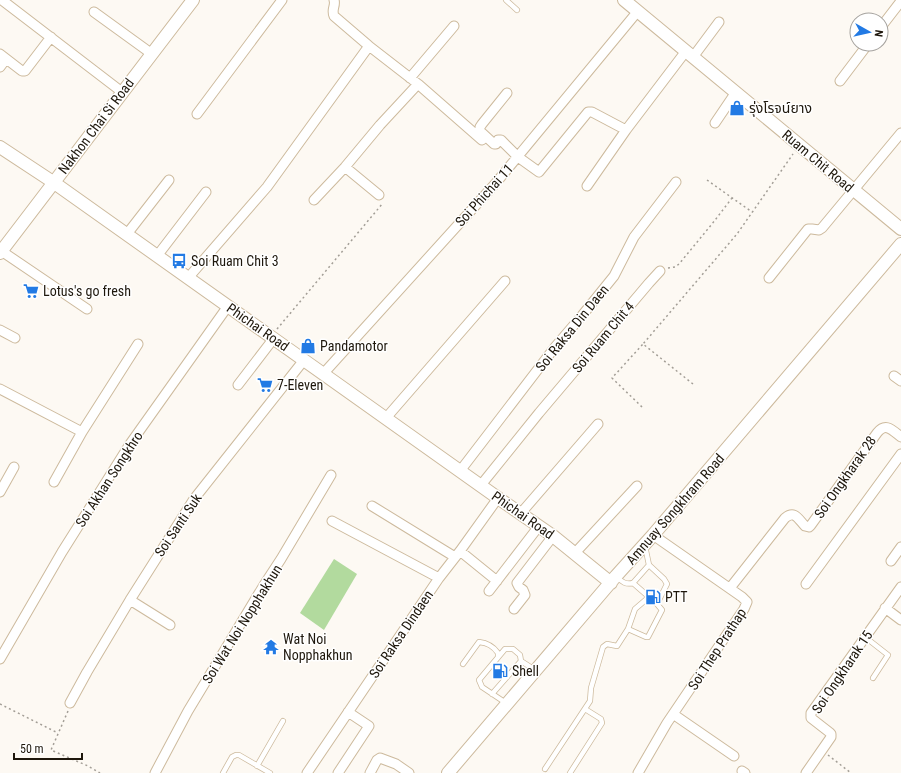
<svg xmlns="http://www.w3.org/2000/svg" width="901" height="773" font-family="'Roboto Condensed','Noto Sans Thai',sans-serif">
<rect width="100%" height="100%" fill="#fdf9f3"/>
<path fill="#b2da9e" d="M 334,559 L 357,574 L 324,630 L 300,613 Z"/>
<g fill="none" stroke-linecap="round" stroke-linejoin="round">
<defs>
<path id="lane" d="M 506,0 L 517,10
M 633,583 L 649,565 L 645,546
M 649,597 L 657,604
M 628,629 L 646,637 L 648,637 L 662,610 L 657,604 L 667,584 L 664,579 L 649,565
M 865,637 L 888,655 L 873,678
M 521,661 L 535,670
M 463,664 L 479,642 C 488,643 493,646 498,653 L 498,657
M 492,694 L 521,661 L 520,655 L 513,649 L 505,649 L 479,680 L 482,687 L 506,703
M 257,766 L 283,721
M 545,769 L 590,701 L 591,688 L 603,647 L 607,644 L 617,646 L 628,629 L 635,609 L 649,597 L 633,583 C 626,585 622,582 617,577
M 223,773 L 232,757 L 236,755 L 239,755 L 270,773
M 570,773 L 602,723 L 601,719 L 585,709"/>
<path id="street" d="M 2,0 L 122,92
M 334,0 C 336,6 331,9 334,16 L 369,46 L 418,84 L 482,140
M 94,12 L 152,54
M 881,27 L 901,1
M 0,54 L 22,71 L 25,71 L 51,37
M 693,57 L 719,22
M 0,67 L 6,59
M 410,78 L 454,26
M 840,81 L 868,44
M 507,93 L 482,124 L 480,127 L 480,131 L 494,144 L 496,144 L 498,140 L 501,140 L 518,157 L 539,172 L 588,112 L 592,112 L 626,130
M 197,114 L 282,0
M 715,123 L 736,92
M 345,167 L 379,195
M 587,186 L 626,130 L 686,51
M 314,200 L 345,167 L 380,125 L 418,84
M 127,234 L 169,180
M 0,250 L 87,309
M 157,256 L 206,192
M 188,278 L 267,187 L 369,46
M 769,278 L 808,229 L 812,229 L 819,230 L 822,228 L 901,133
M 0,330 L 15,338
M 323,374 L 495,184 L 638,11
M 894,376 L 901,381
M 238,385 L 274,338
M 0,389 L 82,432
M 386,418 L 505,281
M 460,471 L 555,347 L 580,318 L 614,276 L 634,237 L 676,182
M 54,482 L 82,432 L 138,344
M 481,485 L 539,413 L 649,283 L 660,271
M 0,492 L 14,467
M 372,506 L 455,557
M 521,513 L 598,424
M 332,521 L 439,578
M 460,551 L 497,581
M 575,553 L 637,486
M 891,561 L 901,547
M 806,584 L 901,454
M 730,588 L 785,518 C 795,510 798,519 805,526 L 809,527 L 811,525 L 877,433 C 886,422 892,430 901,437
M 489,591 L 539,526
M 130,600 L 170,625
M 885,608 L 901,620
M 514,609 L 525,595 L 523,590 L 519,587 L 517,583 L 553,536
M 0,659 L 62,552 L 130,444 L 228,306
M 70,703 L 87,672 L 130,600 L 194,499 L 304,360
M 673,714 L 734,756
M 742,771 L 745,773
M 155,773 L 188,711 L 264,585 L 281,559 L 331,475
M 307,773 L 439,578 L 460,551 L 498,498
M 338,773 L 369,726 L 348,712
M 370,773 L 377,760 L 380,758 L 396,764 L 409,773
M 638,773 L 667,723 L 744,609 L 747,602 L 742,597 L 653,535
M 806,773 L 831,737 L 831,734 L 829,732 L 811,718 L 811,713 L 901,587"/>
<path id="secondary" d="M 624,0 L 901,229
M 0,147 L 53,182 L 498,498 L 553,536 L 611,583
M 0,253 L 193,0
M 448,773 L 616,576 L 653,535 L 901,244"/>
</defs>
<use href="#lane" stroke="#cdba9d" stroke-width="6"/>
<use href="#street" stroke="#cdba9d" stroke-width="11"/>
<use href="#secondary" stroke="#cdba9d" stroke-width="14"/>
<path stroke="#a39e96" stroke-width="1.5" stroke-dasharray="2 3" stroke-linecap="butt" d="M 707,180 L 752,212
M 668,268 L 675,267 L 679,264 L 712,224 L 732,198
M 277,329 L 383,203
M 693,384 L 643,344 L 737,234 L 793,154
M 642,407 L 612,378 L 643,344
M 0,704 L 58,733
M 68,711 L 51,750 L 88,766 L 100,773
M 828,755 L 851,773"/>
<use href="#lane" stroke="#fff" stroke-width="4.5"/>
<use href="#street" stroke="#fff" stroke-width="9"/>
<use href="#secondary" stroke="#fff" stroke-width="12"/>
</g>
<defs>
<symbol id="shop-bare" viewBox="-9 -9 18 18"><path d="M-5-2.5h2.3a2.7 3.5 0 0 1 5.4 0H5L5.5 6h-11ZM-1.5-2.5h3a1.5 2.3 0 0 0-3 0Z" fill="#227ae4" stroke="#fff" stroke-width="2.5" paint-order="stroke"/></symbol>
<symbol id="bus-bare" viewBox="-9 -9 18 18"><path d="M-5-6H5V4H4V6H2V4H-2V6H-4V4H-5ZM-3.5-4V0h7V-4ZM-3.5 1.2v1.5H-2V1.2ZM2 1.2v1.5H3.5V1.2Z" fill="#227ae4" stroke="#fff" stroke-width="2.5" paint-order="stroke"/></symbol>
<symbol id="supermarket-bare" viewBox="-9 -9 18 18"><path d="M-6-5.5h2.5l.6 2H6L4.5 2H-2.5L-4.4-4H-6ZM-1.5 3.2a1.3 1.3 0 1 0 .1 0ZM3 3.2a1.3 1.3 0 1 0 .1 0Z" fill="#227ae4" stroke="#fff" stroke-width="2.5" paint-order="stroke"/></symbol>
<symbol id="fuel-bare" viewBox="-9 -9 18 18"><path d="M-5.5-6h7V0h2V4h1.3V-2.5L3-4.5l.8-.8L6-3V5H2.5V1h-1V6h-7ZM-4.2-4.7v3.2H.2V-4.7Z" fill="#227ae4" stroke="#fff" stroke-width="2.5" paint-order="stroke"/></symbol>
<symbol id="temple-bare" viewBox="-9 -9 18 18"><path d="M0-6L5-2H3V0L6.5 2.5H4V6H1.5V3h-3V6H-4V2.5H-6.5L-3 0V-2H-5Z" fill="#227ae4" stroke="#fff" stroke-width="2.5" paint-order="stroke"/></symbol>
</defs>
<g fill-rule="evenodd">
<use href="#shop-bare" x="726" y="97" width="22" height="22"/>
<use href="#bus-bare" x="168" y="250" width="22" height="22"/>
<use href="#supermarket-bare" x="20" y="280" width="22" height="22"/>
<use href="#shop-bare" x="297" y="335" width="22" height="22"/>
<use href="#supermarket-bare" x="254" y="374" width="22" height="22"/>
<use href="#fuel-bare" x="642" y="586" width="22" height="22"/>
<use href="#temple-bare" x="260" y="636" width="22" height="22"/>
<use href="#fuel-bare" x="489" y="660" width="22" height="22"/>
</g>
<g text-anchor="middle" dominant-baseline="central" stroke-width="3" stroke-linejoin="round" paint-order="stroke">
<g font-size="14" fill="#1e170c" stroke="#fff" text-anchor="start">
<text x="749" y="108">รุ่งโรจน์ยาง</text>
<text x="191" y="261">Soi Ruam Chit 3</text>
<text x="43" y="291">Lotus's go fresh</text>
<text x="320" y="346">Pandamotor</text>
<text x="277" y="385">7-Eleven</text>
<text x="665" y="597">PTT</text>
<text x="283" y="639">Wat Noi<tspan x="283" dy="16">Nopphakhun</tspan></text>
<text x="512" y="671">Shell</text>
</g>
<g font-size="14" fill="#1e170c" stroke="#fff">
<text transform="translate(96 126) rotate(-53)">Nakhon Chai Si Road</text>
<text transform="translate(818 161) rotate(40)">Ruam Chit Road</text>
<text transform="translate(484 195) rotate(-48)">Soi Phichai 11</text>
<text transform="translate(258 327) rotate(35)">Phichai Road</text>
<text transform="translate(572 328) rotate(-51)">Soi Raksa Din Daen</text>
<text transform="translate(603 337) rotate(-50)">Soi Ruam Chit 4</text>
<text transform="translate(845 477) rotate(-55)">Soi Ongkharak 28</text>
<text transform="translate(109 479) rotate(-57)">Soi Akhan Songkhro</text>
<text transform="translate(675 509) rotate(-49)">Amnuay Songkhram Road</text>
<text transform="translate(523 515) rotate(35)">Phichai Road</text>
<text transform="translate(178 525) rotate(-56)">Soi Santi Suk</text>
<text transform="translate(242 624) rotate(-58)">Soi Wat Noi Nopphakhun</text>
<text transform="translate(401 634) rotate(-56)">Soi Raksa Dindaen</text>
<text transform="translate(717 649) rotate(-57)">Soi Thep Prathap</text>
<text transform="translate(842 672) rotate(-56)">Soi Ongkharak 15</text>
</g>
</g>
<g transform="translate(869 32) rotate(98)"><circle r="19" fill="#ffffff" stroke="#a5a29e"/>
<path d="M0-3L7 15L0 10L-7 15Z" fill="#227ae4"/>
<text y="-6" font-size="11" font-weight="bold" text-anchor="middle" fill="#1e170c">N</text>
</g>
<path d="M14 753v6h68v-6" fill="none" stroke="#1e170c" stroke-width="2"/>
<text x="20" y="753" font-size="12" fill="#1e170c" stroke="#ffffff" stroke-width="3" paint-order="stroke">50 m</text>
</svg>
